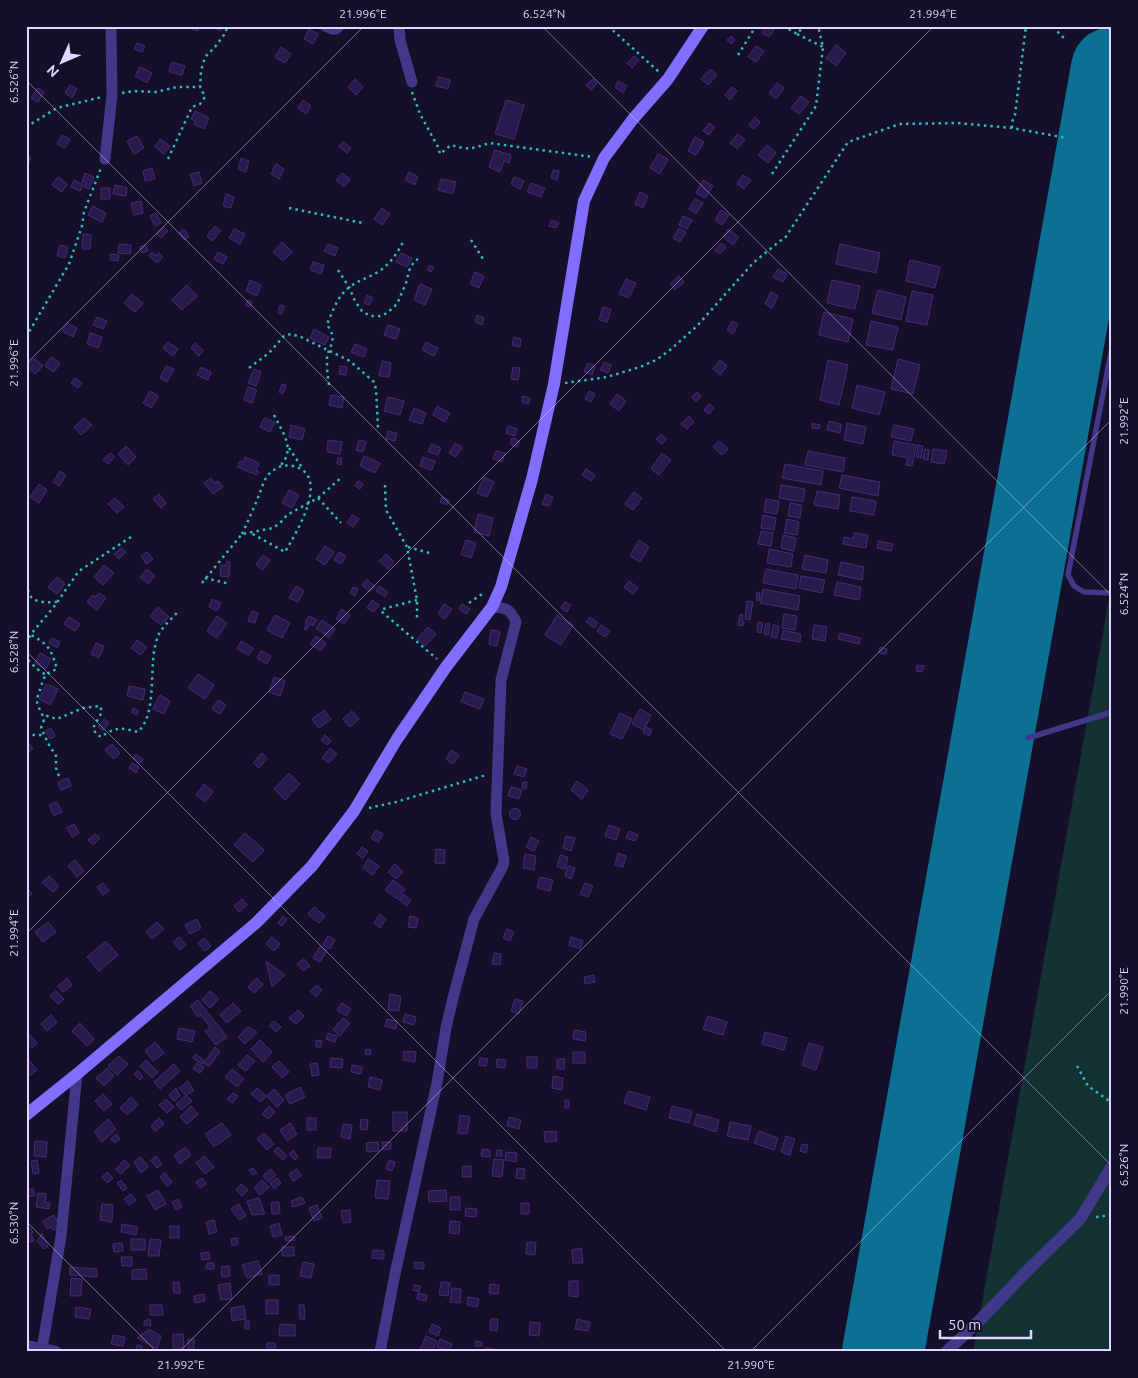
<svg xmlns="http://www.w3.org/2000/svg" width="1138" height="1378" font-family="Ubuntu,sans-serif">
<rect width="100%" height="100%" fill="#160f29"/>
<path fill="#123234" d="M 1112,583 L 1112,1352 L 973,1352 Z"/>
<g fill="none" stroke-linecap="round" stroke-linejoin="round">
<path stroke="#0c6f94" stroke-width="82" d="M 883,1352 L 1112,68"/>
</g>
<path fill="#281a4b" stroke="#412b78" d="M 189,26 L 199,26 L 198,31 L 188,28 Z
M 209,26 L 223,26 L 221,31 Z
M 766,26 L 776,27 L 769,37 L 762,33 Z
M 309,29 L 318,34 L 313,44 L 304,39 Z
M 731,36 L 735,40 L 731,44 L 727,40 Z
M 137,43 L 145,46 L 142,52 L 134,49 Z
M 836,45 L 846,53 L 836,66 L 826,58 Z
M 756,46 L 764,51 L 756,62 L 748,57 Z
M 281,47 L 291,54 L 285,63 L 275,57 Z
M 634,56 L 639,60 L 632,68 L 627,63 Z
M 172,62 L 185,66 L 182,75 L 169,72 Z
M 140,67 L 152,73 L 147,83 L 135,76 Z
M 710,69 L 717,75 L 708,85 L 701,79 Z
M 438,77 L 450,80 L 448,89 L 436,86 Z
M 355,79 L 363,87 L 356,95 L 348,87 Z
M 593,79 L 597,84 L 591,90 L 586,85 Z
M 618,81 L 627,86 L 623,93 L 615,87 Z
M 777,83 L 784,88 L 776,99 L 769,93 Z
M 70,85 L 77,89 L 72,98 L 65,93 Z
M 732,87 L 737,91 L 730,100 L 725,95 Z
M 38,88 L 44,92 L 38,102 L 31,98 Z
M 801,96 L 809,102 L 799,114 L 791,108 Z
M 303,100 L 311,106 L 306,114 L 298,108 Z
M 506,100 L 524,105 L 514,139 L 495,134 Z
M 195,111 L 209,118 L 204,129 L 194,124 L 196,121 L 191,119 Z
M 755,117 L 760,122 L 754,129 L 749,125 Z
M 709,123 L 715,127 L 709,135 L 703,131 Z
M 738,134 L 745,140 L 737,149 L 730,143 Z
M 62,135 L 70,139 L 65,148 L 57,144 Z
M 137,136 L 144,148 L 134,154 L 127,141 Z
M 695,137 L 704,142 L 696,155 L 688,151 Z
M 160,139 L 170,146 L 164,154 L 155,147 Z
M 343,142 L 351,148 L 347,153 L 339,146 Z
M 767,145 L 776,153 L 768,163 L 758,155 Z
M 495,150 L 511,155 L 509,163 L 504,161 L 500,172 L 489,167 Z
M 658,154 L 668,159 L 660,174 L 650,168 Z
M 26,155 L 31,158 L 26,167 Z
M 241,158 L 249,161 L 246,172 L 238,169 Z
M 276,164 L 284,169 L 279,179 L 271,174 Z
M 152,168 L 155,179 L 145,181 L 143,171 Z
M 553,170 L 559,171 L 557,180 L 551,178 Z
M 199,172 L 202,183 L 194,186 L 190,174 Z
M 409,172 L 418,177 L 415,185 L 405,180 Z
M 85,173 L 94,177 L 89,189 L 84,187 L 86,183 L 82,182 Z
M 342,173 L 350,179 L 344,187 L 336,180 Z
M 743,175 L 751,180 L 744,189 L 737,184 Z
M 58,177 L 67,184 L 62,192 L 52,185 Z
M 514,177 L 524,181 L 520,189 L 511,184 Z
M 441,179 L 456,182 L 453,194 L 438,190 Z
M 74,180 L 83,185 L 80,191 L 71,187 Z
M 703,180 L 713,186 L 705,198 L 696,193 Z
M 531,183 L 545,188 L 541,197 L 527,192 Z
M 115,185 L 127,188 L 126,196 L 113,194 Z
M 101,188 L 110,188 L 110,199 L 101,199 Z
M 640,192 L 648,196 L 643,208 L 635,204 Z
M 226,194 L 234,197 L 231,208 L 223,206 Z
M 695,199 L 703,203 L 696,214 L 689,209 Z
M 141,201 L 143,213 L 134,215 L 131,203 Z
M 93,206 L 106,213 L 102,222 L 88,215 Z
M 382,208 L 390,214 L 382,225 L 374,219 Z
M 721,210 L 729,215 L 722,225 L 715,220 Z
M 156,213 L 161,223 L 155,226 L 150,216 Z
M 683,216 L 692,220 L 687,229 L 679,225 Z
M 551,220 L 559,223 L 556,228 L 549,226 Z
M 215,226 L 221,231 L 212,241 L 207,236 Z
M 164,227 L 168,231 L 161,238 L 157,234 Z
M 679,228 L 686,232 L 680,242 L 673,238 Z
M 184,229 L 189,237 L 184,240 L 179,233 Z
M 234,229 L 245,234 L 240,244 L 229,238 Z
M 728,229 L 739,237 L 733,245 L 723,237 Z
M 83,234 L 91,235 L 90,249 L 82,249 Z
M 282,242 L 292,252 L 283,261 L 273,252 Z
M 721,243 L 726,247 L 720,254 L 715,250 Z
M 119,244 L 131,245 L 130,254 L 118,253 Z
M 328,244 L 338,248 L 335,256 L 324,251 Z
M 840,244 L 880,253 L 876,273 L 836,264 Z
M 60,245 L 68,247 L 65,258 L 57,256 Z
M 146,245 L 148,251 L 142,253 L 140,247 Z
M 152,252 L 156,256 L 159,253 L 163,257 L 157,263 L 149,256 Z
M 218,252 L 227,257 L 223,264 L 214,259 Z
M 401,253 L 412,258 L 407,267 L 396,262 Z
M 110,254 L 119,255 L 118,261 L 110,260 Z
M 910,260 L 940,267 L 935,288 L 906,281 Z
M 313,262 L 324,265 L 321,274 L 310,270 Z
M 429,266 L 434,267 L 431,272 L 427,270 Z
M 778,269 L 787,274 L 783,282 L 773,277 Z
M 475,272 L 484,276 L 479,288 L 470,284 Z
M 679,276 L 684,282 L 675,290 L 670,284 Z
M 626,279 L 636,283 L 629,298 L 619,294 Z
M 250,280 L 261,285 L 257,296 L 246,291 Z
M 832,280 L 860,286 L 855,309 L 827,303 Z
M 420,284 L 432,289 L 425,305 L 414,300 Z
M 187,285 L 197,296 L 182,310 L 172,300 Z
M 878,290 L 906,297 L 901,320 L 872,313 Z
M 912,291 L 933,295 L 927,325 L 906,321 Z
M 771,292 L 778,296 L 772,308 L 765,304 Z
M 132,294 L 143,303 L 135,312 L 124,303 Z
M 367,295 L 373,298 L 369,305 L 364,303 Z
M 248,300 L 252,302 L 250,307 L 245,305 Z
M 280,305 L 284,306 L 282,314 L 278,313 Z
M 603,307 L 611,309 L 607,322 L 599,320 Z
M 824,312 L 853,319 L 848,342 L 819,335 Z
M 477,315 L 484,318 L 482,325 L 475,322 Z
M 97,317 L 107,321 L 103,329 L 93,325 Z
M 732,321 L 738,324 L 733,334 L 727,330 Z
M 871,321 L 898,327 L 893,350 L 866,345 Z
M 67,323 L 77,328 L 73,337 L 62,331 Z
M 388,325 L 400,329 L 396,339 L 384,335 Z
M 314,329 L 329,337 L 325,345 L 310,338 Z
M 90,333 L 102,337 L 98,348 L 87,344 Z
M 514,337 L 521,339 L 520,347 L 512,345 Z
M 168,342 L 178,349 L 173,356 L 163,348 Z
M 426,342 L 438,348 L 434,356 L 422,350 Z
M 195,343 L 203,350 L 199,356 L 191,348 Z
M 355,344 L 367,349 L 364,357 L 351,352 Z
M 51,357 L 60,363 L 54,372 L 45,366 Z
M 34,358 L 43,366 L 35,374 L 26,366 Z
M 898,359 L 920,365 L 913,394 L 891,389 Z
M 720,360 L 727,366 L 720,375 L 713,369 Z
M 828,360 L 848,365 L 839,405 L 820,400 Z
M 382,361 L 391,363 L 389,377 L 379,376 Z
M 604,362 L 611,365 L 608,373 L 600,370 Z
M 588,363 L 595,366 L 592,375 L 584,372 Z
M 166,366 L 174,369 L 167,382 L 160,378 Z
M 340,366 L 347,367 L 346,375 L 339,374 Z
M 201,367 L 211,372 L 208,380 L 197,375 Z
M 513,367 L 520,368 L 518,380 L 511,379 Z
M 254,369 L 261,372 L 256,386 L 248,383 Z
M 75,378 L 82,383 L 78,388 L 71,383 Z
M 282,384 L 286,385 L 283,394 L 279,392 Z
M 857,385 L 885,392 L 879,415 L 852,408 Z
M 248,387 L 257,390 L 252,403 L 244,400 Z
M 150,391 L 158,396 L 151,408 L 143,403 Z
M 589,391 L 595,394 L 591,402 L 585,399 Z
M 697,392 L 701,396 L 696,402 L 692,397 Z
M 617,394 L 626,401 L 619,411 L 610,404 Z
M 331,395 L 344,397 L 342,408 L 329,405 Z
M 522,396 L 530,398 L 529,404 L 522,402 Z
M 388,397 L 404,401 L 400,415 L 384,411 Z
M 709,404 L 714,408 L 709,414 L 704,410 Z
M 437,406 L 450,413 L 445,422 L 433,415 Z
M 414,408 L 426,413 L 422,424 L 409,420 Z
M 689,416 L 694,422 L 687,429 L 681,424 Z
M 84,418 L 92,425 L 81,435 L 74,427 Z
M 264,418 L 275,422 L 270,432 L 260,427 Z
M 829,421 L 841,424 L 840,433 L 827,430 Z
M 812,423 L 820,425 L 819,429 L 812,428 Z
M 847,423 L 866,427 L 863,444 L 844,440 Z
M 291,425 L 305,429 L 302,440 L 289,437 Z
M 894,425 L 914,429 L 911,441 L 891,437 Z
M 508,426 L 517,429 L 515,436 L 506,433 Z
M 388,431 L 397,433 L 395,441 L 386,439 Z
M 661,434 L 667,439 L 662,444 L 656,439 Z
M 512,438 L 520,441 L 517,447 L 510,444 Z
M 328,440 L 342,442 L 340,454 L 327,452 Z
M 359,440 L 366,442 L 363,452 L 356,450 Z
M 719,441 L 728,449 L 722,455 L 713,447 Z
M 894,441 L 916,445 L 912,466 L 906,465 L 908,458 L 892,455 Z
M 455,443 L 462,447 L 456,457 L 449,453 Z
M 431,444 L 441,448 L 438,455 L 428,452 Z
M 918,445 L 923,446 L 921,458 L 916,457 Z
M 126,446 L 136,457 L 128,465 L 118,454 Z
M 925,449 L 929,450 L 928,460 L 923,459 Z
M 933,449 L 947,451 L 944,464 L 931,462 Z
M 496,451 L 505,453 L 502,462 L 493,459 Z
M 808,451 L 845,458 L 843,472 L 805,465 Z
M 110,453 L 115,457 L 108,464 L 103,460 Z
M 662,453 L 671,460 L 659,475 L 651,469 Z
M 364,456 L 380,463 L 375,473 L 360,466 Z
M 245,457 L 259,463 L 256,471 L 259,472 L 257,475 L 237,467 L 240,461 L 243,462 Z
M 423,457 L 435,461 L 432,470 L 420,466 Z
M 338,458 L 342,458 L 341,465 L 337,464 Z
M 785,464 L 823,471 L 821,485 L 782,478 Z
M 586,469 L 595,475 L 591,481 L 582,475 Z
M 60,471 L 66,475 L 59,486 L 53,482 Z
M 842,475 L 880,482 L 878,496 L 839,488 Z
M 484,477 L 494,482 L 487,497 L 477,493 Z
M 211,478 L 215,483 L 218,481 L 223,487 L 213,494 L 204,483 Z
M 358,481 L 363,484 L 360,489 L 355,486 Z
M 39,484 L 47,490 L 39,503 L 30,497 Z
M 781,485 L 805,489 L 803,502 L 779,498 Z
M 289,490 L 299,495 L 292,508 L 282,503 Z
M 817,491 L 840,495 L 838,509 L 814,505 Z
M 634,492 L 642,498 L 633,510 L 625,504 Z
M 159,494 L 166,503 L 161,508 L 153,499 Z
M 546,494 L 553,497 L 549,506 L 542,504 Z
M 442,497 L 449,500 L 447,505 L 440,502 Z
M 852,497 L 876,501 L 874,515 L 850,511 Z
M 115,498 L 124,507 L 117,513 L 108,504 Z
M 766,499 L 779,501 L 777,514 L 764,512 Z
M 790,503 L 802,505 L 800,518 L 788,516 Z
M 478,514 L 493,518 L 489,536 L 474,532 Z
M 352,515 L 359,519 L 353,527 L 347,523 Z
M 763,515 L 776,518 L 774,530 L 761,528 Z
M 787,519 L 799,522 L 797,535 L 784,533 Z
M 761,531 L 773,533 L 771,546 L 758,544 Z
M 854,533 L 868,535 L 866,548 L 843,544 L 844,537 L 853,539 Z
M 783,535 L 796,538 L 794,551 L 781,548 Z
M 466,540 L 476,543 L 471,558 L 461,554 Z
M 639,540 L 649,547 L 640,562 L 630,556 Z
M 878,541 L 893,544 L 891,551 L 877,548 Z
M 325,546 L 334,552 L 325,565 L 316,559 Z
M 121,548 L 126,552 L 119,559 L 114,554 Z
M 769,549 L 793,554 L 791,567 L 767,563 Z
M 147,552 L 153,559 L 146,564 L 141,556 Z
M 339,552 L 346,556 L 341,564 L 334,560 Z
M 386,554 L 394,562 L 388,569 L 379,561 Z
M 263,555 L 270,560 L 263,570 L 256,565 Z
M 805,555 L 828,560 L 826,573 L 802,569 Z
M 227,561 L 230,562 L 229,577 L 220,576 L 221,565 L 226,566 Z
M 841,562 L 864,567 L 862,580 L 838,575 Z
M 104,565 L 114,573 L 103,585 L 94,577 Z
M 147,569 L 155,576 L 148,584 L 140,577 Z
M 766,569 L 798,575 L 796,589 L 763,583 Z
M 801,576 L 825,580 L 822,593 L 799,588 Z
M 57,577 L 65,584 L 57,594 L 48,587 Z
M 367,579 L 375,587 L 369,592 L 362,585 Z
M 629,581 L 638,588 L 633,594 L 624,587 Z
M 837,582 L 861,587 L 859,600 L 834,595 Z
M 296,586 L 304,591 L 298,602 L 289,598 Z
M 379,586 L 388,592 L 385,597 L 376,591 Z
M 353,587 L 358,589 L 355,596 L 350,593 Z
M 763,589 L 800,596 L 798,610 L 760,603 Z
M 757,592 L 760,593 L 759,601 L 756,600 Z
M 99,593 L 106,598 L 97,610 L 87,602 L 93,595 L 95,597 Z
M 212,599 L 221,603 L 217,611 L 209,607 Z
M 372,600 L 379,605 L 374,612 L 367,608 Z
M 747,601 L 753,602 L 750,620 L 745,619 Z
M 565,602 L 571,605 L 567,612 L 561,608 Z
M 444,604 L 452,609 L 445,619 L 438,614 Z
M 462,604 L 470,609 L 466,614 L 459,609 Z
M 158,607 L 169,617 L 161,625 L 150,616 Z
M 342,609 L 350,615 L 344,624 L 336,619 Z
M 252,611 L 258,613 L 255,623 L 248,621 Z
M 740,614 L 743,615 L 742,621 L 744,622 L 743,626 L 738,625 Z
M 784,614 L 797,616 L 795,630 L 782,628 Z
M 275,615 L 290,623 L 282,638 L 267,630 Z
M 557,615 L 573,625 L 561,645 L 545,635 Z
M 217,616 L 227,623 L 217,638 L 207,631 Z
M 309,616 L 317,620 L 313,626 L 310,624 L 306,630 L 304,629 L 307,623 L 305,622 Z
M 69,617 L 80,624 L 75,631 L 64,624 Z
M 590,617 L 598,623 L 594,628 L 586,622 Z
M 322,620 L 335,629 L 329,638 L 316,628 Z
M 758,622 L 763,623 L 761,633 L 757,632 Z
M 766,623 L 770,624 L 768,635 L 764,634 Z
M 601,625 L 610,631 L 605,637 L 597,631 Z
M 773,625 L 779,626 L 777,638 L 771,637 Z
M 814,625 L 827,627 L 825,641 L 812,639 Z
M 428,627 L 436,634 L 425,646 L 417,639 Z
M 491,630 L 500,631 L 497,646 L 489,644 Z
M 783,630 L 801,634 L 800,642 L 781,639 Z
M 840,633 L 860,638 L 859,644 L 838,639 Z
M 316,636 L 326,643 L 321,651 L 310,644 Z
M 52,638 L 60,642 L 57,648 L 49,643 Z
M 137,640 L 147,647 L 141,655 L 131,648 Z
M 241,641 L 253,648 L 249,655 L 237,649 Z
M 96,643 L 104,646 L 99,658 L 91,654 Z
M 880,647 L 887,649 L 886,654 L 879,653 Z
M 261,651 L 271,656 L 267,664 L 257,658 Z
M 40,653 L 51,659 L 46,669 L 35,663 Z
M 917,665 L 924,666 L 922,672 L 916,671 Z
M 198,674 L 214,685 L 205,699 L 188,688 Z
M 274,677 L 285,681 L 280,696 L 269,692 Z
M 46,684 L 58,689 L 50,705 L 39,699 Z
M 129,686 L 145,689 L 143,700 L 127,696 Z
M 465,692 L 484,699 L 480,709 L 461,702 Z
M 160,695 L 170,701 L 164,714 L 153,709 Z
M 218,700 L 226,705 L 220,714 L 212,709 Z
M 133,708 L 138,710 L 137,715 L 132,713 Z
M 640,709 L 651,715 L 644,730 L 632,724 Z
M 324,710 L 331,719 L 319,728 L 312,719 Z
M 352,711 L 359,719 L 350,727 L 343,719 Z
M 620,713 L 632,719 L 622,739 L 610,734 Z
M 104,719 L 109,723 L 103,731 L 98,727 Z
M 646,727 L 652,730 L 649,736 L 643,733 Z
M 51,728 L 55,736 L 50,739 L 45,731 Z
M 325,735 L 331,741 L 327,745 L 321,740 Z
M 28,742 L 33,749 L 26,754 L 26,743 Z
M 112,744 L 120,753 L 114,759 L 105,750 Z
M 330,748 L 337,754 L 329,763 L 322,758 Z
M 451,750 L 459,755 L 453,764 L 446,759 Z
M 262,753 L 267,758 L 259,768 L 253,763 Z
M 136,754 L 143,759 L 140,763 L 133,758 Z
M 132,763 L 139,767 L 136,773 L 129,768 Z
M 517,766 L 527,769 L 524,777 L 514,774 Z
M 289,773 L 300,784 L 285,800 L 274,789 Z
M 68,778 L 71,786 L 61,790 L 58,782 Z
M 577,781 L 588,790 L 582,799 L 571,790 Z
M 523,782 L 527,782 L 526,789 L 522,788 Z
M 204,784 L 213,792 L 205,802 L 196,795 Z
M 511,787 L 522,790 L 519,799 L 508,796 Z
M 57,802 L 62,812 L 54,816 L 49,805 Z
M509.5 814a5.5 5.5 0 1 1 11 0a5.5 5.5 0 1 1-11 0Z
M 74,824 L 79,833 L 72,837 L 67,828 Z
M 609,825 L 620,829 L 616,840 L 605,836 Z
M 376,830 L 383,834 L 378,843 L 371,838 Z
M 629,831 L 638,835 L 635,841 L 626,838 Z
M 245,833 L 264,850 L 253,862 L 234,845 Z
M 95,834 L 100,838 L 93,845 L 88,840 Z
M 566,836 L 575,838 L 571,851 L 563,848 Z
M 531,837 L 539,841 L 534,851 L 526,847 Z
M 362,847 L 368,851 L 363,858 L 357,854 Z
M 436,849 L 445,850 L 444,864 L 435,863 Z
M 618,853 L 626,856 L 623,867 L 615,865 Z
M 525,854 L 536,856 L 534,870 L 523,868 Z
M 560,855 L 568,857 L 565,869 L 557,867 Z
M 368,859 L 379,866 L 373,875 L 363,868 Z
M 75,860 L 84,871 L 77,877 L 68,866 Z
M 395,864 L 403,872 L 396,879 L 388,872 Z
M 568,866 L 575,868 L 571,879 L 565,876 Z
M 49,876 L 59,886 L 53,892 L 42,882 Z
M 540,877 L 553,880 L 550,891 L 537,888 Z
M 393,880 L 405,889 L 397,899 L 385,890 Z
M 103,883 L 109,891 L 103,895 L 97,887 Z
M 585,883 L 593,886 L 588,897 L 580,894 Z
M 26,888 L 32,893 L 26,901 Z
M 403,894 L 411,900 L 407,906 L 399,900 Z
M 242,899 L 247,905 L 239,912 L 234,906 Z
M 314,907 L 325,916 L 319,923 L 308,914 Z
M 380,914 L 386,919 L 380,928 L 374,923 Z
M 283,916 L 287,919 L 282,926 L 278,923 Z
M 410,916 L 418,918 L 416,928 L 408,927 Z
M 197,919 L 201,928 L 190,934 L 185,925 Z
M 48,922 L 56,932 L 43,942 L 35,932 Z
M 157,922 L 164,929 L 152,939 L 146,932 Z
M 507,929 L 514,932 L 510,941 L 503,938 Z
M 328,936 L 335,940 L 330,949 L 323,945 Z
M 179,937 L 186,945 L 180,950 L 173,942 Z
M 272,937 L 280,944 L 274,951 L 266,944 Z
M 571,937 L 583,941 L 580,949 L 569,945 Z
M 204,938 L 211,946 L 205,951 L 198,943 Z
M 106,941 L 118,955 L 99,971 L 87,957 Z
M 320,946 L 327,950 L 320,962 L 313,958 Z
M 494,953 L 501,954 L 500,965 L 492,964 Z
M 304,959 L 310,966 L 303,971 L 297,964 Z
M 266,961 L 285,975 L 272,987 Z
M 594,975 L 595,982 L 585,984 L 584,977 Z
M 67,978 L 72,985 L 63,992 L 58,986 Z
M 257,978 L 263,985 L 254,993 L 248,987 Z
M 317,985 L 322,990 L 316,997 L 310,991 Z
M 56,991 L 64,999 L 58,1004 L 50,996 Z
M 210,991 L 219,999 L 210,1008 L 202,1000 Z
M 390,994 L 401,996 L 399,1011 L 388,1010 Z
M 515,999 L 523,1001 L 519,1014 L 511,1011 Z
M 198,1000 L 227,1037 L 216,1045 L 205,1031 L 210,1027 L 201,1015 L 198,1017 L 190,1006 Z
M 233,1003 L 241,1011 L 227,1023 L 220,1015 Z
M 342,1003 L 351,1009 L 346,1016 L 337,1010 Z
M 298,1010 L 304,1016 L 296,1024 L 289,1018 Z
M 405,1014 L 416,1017 L 414,1025 L 403,1022 Z
M 51,1015 L 57,1022 L 47,1031 L 41,1024 Z
M 708,1016 L 727,1022 L 723,1035 L 703,1029 Z
M 343,1018 L 350,1023 L 340,1036 L 333,1030 Z
M 387,1019 L 397,1021 L 396,1029 L 385,1026 Z
M 274,1021 L 281,1027 L 276,1032 L 269,1026 Z
M 80,1023 L 94,1039 L 87,1046 L 72,1031 Z
M 248,1027 L 257,1032 L 245,1044 L 238,1037 Z
M 179,1028 L 195,1031 L 192,1042 L 177,1039 Z
M 574,1030 L 586,1032 L 585,1041 L 573,1039 Z
M 765,1032 L 787,1038 L 784,1050 L 762,1044 Z
M 328,1033 L 337,1036 L 335,1042 L 326,1039 Z
M 30,1035 L 37,1043 L 32,1048 L 26,1041 L 26,1038 Z
M 260,1040 L 272,1052 L 263,1062 L 251,1049 Z
M 316,1040 L 322,1041 L 321,1047 L 316,1047 Z
M 155,1042 L 164,1053 L 153,1061 L 145,1051 Z
M 809,1043 L 823,1047 L 816,1070 L 802,1065 Z
M 215,1047 L 220,1051 L 209,1067 L 204,1063 Z
M 366,1049 L 371,1050 L 370,1055 L 365,1054 Z
M 404,1051 L 416,1052 L 415,1062 L 403,1060 Z
M 573,1052 L 585,1052 L 585,1063 L 573,1063 Z
M 195,1054 L 204,1060 L 202,1064 L 193,1058 Z
M 247,1055 L 255,1061 L 246,1071 L 238,1065 Z
M 119,1056 L 128,1064 L 117,1075 L 108,1066 Z
M 527,1057 L 537,1057 L 537,1068 L 527,1068 Z
M 26,1058 L 27,1058 L 37,1070 L 28,1077 L 26,1074 Z
M 331,1058 L 343,1059 L 342,1068 L 330,1067 Z
M 480,1058 L 488,1059 L 486,1066 L 479,1065 Z
M 497,1059 L 506,1060 L 505,1068 L 496,1067 Z
M 557,1059 L 565,1059 L 564,1069 L 557,1069 Z
M 146,1060 L 158,1072 L 152,1078 L 140,1066 Z
M 279,1061 L 289,1072 L 282,1078 L 272,1067 Z
M 197,1063 L 204,1067 L 200,1073 L 193,1069 Z
M 317,1063 L 319,1075 L 312,1076 L 310,1064 Z
M 174,1064 L 180,1071 L 160,1089 L 154,1082 Z
M 352,1065 L 362,1067 L 361,1074 L 351,1072 Z
M 107,1068 L 114,1076 L 104,1086 L 96,1078 Z
M 232,1069 L 244,1079 L 237,1087 L 225,1077 Z
M 138,1071 L 143,1077 L 140,1080 L 134,1074 Z
M 553,1076 L 563,1078 L 562,1090 L 552,1088 Z
M 370,1077 L 382,1080 L 380,1090 L 368,1087 Z
M 188,1081 L 194,1091 L 186,1095 L 179,1088 Z
M 300,1087 L 305,1097 L 290,1104 L 285,1095 Z
M 176,1088 L 180,1096 L 174,1101 L 169,1095 Z
M 257,1088 L 266,1096 L 261,1102 L 251,1094 Z
M 274,1089 L 284,1100 L 277,1107 L 267,1096 Z
M 628,1091 L 650,1097 L 646,1110 L 624,1103 Z
M 233,1093 L 238,1096 L 232,1103 L 227,1099 Z
M 103,1094 L 112,1104 L 104,1111 L 95,1101 Z
M 186,1095 L 192,1101 L 181,1110 L 176,1104 Z
M 131,1097 L 138,1105 L 127,1115 L 120,1108 Z
M 166,1099 L 174,1107 L 167,1113 L 159,1105 Z
M 565,1100 L 569,1100 L 569,1108 L 565,1108 Z
M 191,1106 L 198,1114 L 187,1124 L 180,1117 Z
M 269,1106 L 275,1112 L 268,1119 L 262,1114 Z
M 672,1106 L 692,1111 L 689,1123 L 669,1118 Z
M 393,1112 L 407,1112 L 407,1131 L 393,1131 Z
M 697,1114 L 719,1120 L 716,1132 L 694,1125 Z
M 460,1115 L 470,1117 L 467,1134 L 458,1133 Z
M 509,1117 L 521,1120 L 519,1129 L 507,1126 Z
M 159,1118 L 164,1124 L 155,1131 L 151,1126 Z
M 307,1118 L 316,1118 L 316,1130 L 307,1130 Z
M 108,1119 L 116,1129 L 102,1142 L 94,1132 Z
M 361,1119 L 368,1120 L 367,1130 L 360,1129 Z
M 730,1122 L 751,1126 L 748,1140 L 727,1136 Z
M 222,1123 L 231,1135 L 214,1147 L 205,1134 Z
M 290,1123 L 297,1134 L 287,1141 L 280,1130 Z
M 343,1124 L 352,1125 L 350,1139 L 341,1137 Z
M 556,1131 L 557,1141 L 545,1142 L 544,1132 Z
M 759,1131 L 778,1138 L 774,1150 L 754,1143 Z
M 264,1133 L 274,1144 L 267,1150 L 257,1139 Z
M 116,1134 L 120,1139 L 115,1143 L 111,1139 Z
M 786,1136 L 795,1139 L 790,1155 L 781,1152 Z
M 35,1141 L 47,1142 L 46,1157 L 34,1156 Z
M 378,1142 L 379,1151 L 367,1152 L 366,1143 Z
M 382,1142 L 391,1142 L 391,1149 L 383,1150 Z
M 802,1144 L 808,1145 L 806,1153 L 800,1151 Z
M 185,1147 L 191,1155 L 180,1164 L 174,1156 Z
M 278,1147 L 287,1156 L 283,1160 L 274,1151 Z
M 318,1148 L 331,1148 L 330,1158 L 317,1158 Z
M 482,1149 L 490,1150 L 490,1157 L 481,1156 Z
M 293,1150 L 298,1157 L 295,1160 L 289,1154 Z
M 497,1150 L 502,1150 L 502,1156 L 496,1156 Z
M 506,1152 L 517,1153 L 516,1162 L 505,1160 Z
M 156,1156 L 162,1164 L 157,1168 L 151,1160 Z
M 204,1156 L 214,1167 L 205,1174 L 196,1163 Z
M 141,1157 L 148,1167 L 141,1173 L 134,1162 Z
M 494,1159 L 504,1160 L 502,1177 L 492,1176 Z
M 37,1160 L 39,1173 L 33,1174 L 31,1161 Z
M 124,1160 L 130,1165 L 121,1174 L 116,1169 Z
M 389,1160 L 395,1162 L 392,1171 L 386,1169 Z
M 463,1166 L 471,1166 L 471,1177 L 462,1177 Z
M 253,1168 L 257,1173 L 253,1175 L 249,1170 Z
M 517,1168 L 525,1169 L 524,1179 L 516,1178 Z
M 271,1169 L 276,1175 L 268,1182 L 263,1176 Z
M 297,1169 L 301,1176 L 293,1181 L 289,1174 Z
M 107,1172 L 113,1178 L 107,1183 L 102,1177 Z
M 165,1173 L 172,1182 L 167,1186 L 160,1177 Z
M 202,1178 L 206,1184 L 200,1188 L 196,1182 Z
M 277,1178 L 281,1183 L 274,1189 L 270,1183 Z
M 121,1180 L 127,1188 L 123,1191 L 117,1183 Z
M 262,1180 L 269,1187 L 260,1195 L 254,1188 Z
M 377,1180 L 390,1181 L 388,1199 L 375,1198 Z
M 241,1184 L 248,1190 L 242,1196 L 236,1190 Z
M 33,1188 L 35,1195 L 26,1198 L 26,1191 Z
M 158,1190 L 166,1204 L 155,1210 L 147,1196 Z
M 446,1190 L 447,1201 L 429,1202 L 428,1191 Z
M 38,1193 L 46,1194 L 45,1202 L 50,1203 L 49,1209 L 36,1207 Z
M 131,1194 L 136,1200 L 129,1205 L 124,1199 Z
M 302,1197 L 305,1203 L 293,1207 L 291,1201 Z
M 450,1197 L 460,1197 L 460,1210 L 450,1210 Z
M 259,1198 L 265,1214 L 252,1215 L 247,1201 Z
M 178,1199 L 182,1207 L 176,1210 L 172,1202 Z
M 279,1202 L 280,1213 L 272,1214 L 271,1203 Z
M 521,1203 L 529,1203 L 529,1214 L 521,1214 Z
M 102,1204 L 113,1205 L 112,1222 L 100,1220 Z
M 239,1204 L 246,1216 L 239,1220 L 231,1209 Z
M 317,1205 L 322,1218 L 314,1221 L 309,1208 Z
M 466,1208 L 477,1209 L 476,1217 L 465,1216 Z
M 350,1210 L 351,1222 L 343,1223 L 341,1211 Z
M 54,1215 L 60,1227 L 53,1230 L 51,1227 L 47,1229 L 43,1221 Z
M 214,1220 L 217,1232 L 209,1234 L 206,1222 Z
M 450,1221 L 460,1222 L 459,1234 L 449,1233 Z
M 279,1223 L 282,1235 L 273,1237 L 270,1226 Z
M 122,1224 L 138,1227 L 136,1235 L 121,1232 Z
M 170,1226 L 179,1226 L 179,1238 L 170,1238 Z
M 31,1228 L 33,1233 L 31,1234 L 34,1241 L 27,1243 L 26,1230 Z
M 42,1233 L 48,1247 L 44,1249 L 37,1241 Z
M 294,1236 L 295,1240 L 286,1241 L 285,1237 Z
M 237,1238 L 238,1244 L 232,1246 L 231,1239 Z
M 131,1239 L 145,1239 L 145,1250 L 131,1250 Z
M 150,1239 L 161,1240 L 159,1256 L 148,1256 Z
M 527,1242 L 536,1243 L 535,1255 L 526,1254 Z
M 122,1243 L 123,1251 L 114,1252 L 113,1244 Z
M 282,1247 L 294,1247 L 294,1256 L 282,1256 Z
M 581,1248 L 583,1263 L 573,1263 L 572,1250 Z
M 373,1250 L 384,1251 L 384,1259 L 372,1258 Z
M 209,1252 L 210,1259 L 202,1260 L 201,1253 Z
M 121,1257 L 132,1257 L 132,1266 L 122,1266 Z
M 258,1261 L 262,1274 L 247,1278 L 242,1265 Z
M 303,1262 L 314,1264 L 311,1278 L 300,1276 Z
M 414,1262 L 424,1263 L 424,1269 L 414,1268 Z
M 207,1263 L 214,1263 L 214,1269 L 206,1269 Z
M 229,1266 L 230,1276 L 222,1277 L 221,1267 Z
M 70,1267 L 97,1269 L 97,1277 L 70,1275 Z
M 146,1269 L 147,1279 L 132,1279 L 132,1270 Z
M 269,1275 L 279,1275 L 279,1285 L 269,1285 Z
M 71,1278 L 82,1279 L 81,1296 L 70,1296 Z
M 569,1281 L 578,1281 L 578,1297 L 569,1296 Z
M 173,1282 L 179,1282 L 180,1293 L 174,1293 Z
M 441,1282 L 450,1283 L 448,1296 L 439,1295 Z
M 230,1283 L 232,1299 L 221,1300 L 218,1285 Z
M 490,1284 L 499,1285 L 498,1294 L 489,1293 Z
M 414,1285 L 420,1286 L 419,1292 L 413,1290 Z
M 452,1288 L 461,1289 L 460,1303 L 450,1302 Z
M 418,1293 L 427,1295 L 426,1301 L 417,1299 Z
M 204,1294 L 205,1301 L 195,1303 L 194,1296 Z
M 468,1297 L 479,1299 L 477,1307 L 467,1305 Z
M 266,1300 L 278,1300 L 278,1314 L 266,1314 Z
M 150,1305 L 162,1305 L 163,1315 L 150,1315 Z
M 299,1305 L 304,1305 L 305,1319 L 300,1319 Z
M 244,1306 L 246,1319 L 232,1321 L 231,1308 Z
M 76,1307 L 91,1309 L 89,1319 L 75,1317 Z
M 150,1319 L 151,1326 L 144,1325 L 144,1321 Z
M 491,1319 L 498,1319 L 497,1331 L 490,1330 Z
M 577,1319 L 590,1322 L 588,1331 L 575,1329 Z
M 245,1321 L 249,1321 L 249,1329 L 245,1329 Z
M 530,1322 L 540,1323 L 539,1336 L 529,1335 Z
M 280,1324 L 295,1325 L 295,1336 L 279,1336 Z
M 432,1324 L 441,1328 L 438,1336 L 429,1332 Z
M 149,1329 L 161,1336 L 157,1349 L 137,1338 Z
M 173,1334 L 183,1334 L 184,1349 L 173,1349 Z
M 113,1335 L 125,1337 L 123,1346 L 111,1344 Z
M 426,1336 L 437,1341 L 432,1352 L 419,1352 Z
M 188,1339 L 194,1339 L 194,1349 L 188,1349 Z
M 440,1339 L 452,1344 L 449,1352 L 437,1347 Z
M 475,1341 L 482,1342 L 482,1346 L 475,1346 Z
M 267,1343 L 275,1343 L 276,1348 L 267,1348 Z
M 137,1345 L 142,1346 L 142,1352 L 136,1352 Z
M 485,1348 L 495,1349 L 494,1352 L 484,1352 Z"/>
<g fill="none" stroke-linecap="round" stroke-linejoin="round">
<path stroke="#2abcc0" stroke-width="2.5" stroke-dasharray="2.5 4" stroke-linecap="butt" d="M 608,26 L 659,72
M 783,26 L 797,34 L 804,26
M 1054,26 L 1060,35 L 1066,39
M 797,34 L 823,47
M 738,55 L 756,26
M 412,92 L 420,114 L 438,147 L 440,154 L 451,145 C 467,150 473,149 489,143 L 593,157
M 122,93 L 134,91 L 156,92 L 177,87 L 200,87 L 201,71 L 205,57 L 215,47 L 224,35 L 228,26
M 26,127 L 57,108 L 102,97
M 1012,128 L 1012,122 L 1015,115 L 1026,26
M 168,159 L 192,107 L 200,104 L 205,97 L 200,87
M 772,174 L 816,106 L 823,47 L 818,26
M 289,208 L 363,223
M 471,240 L 485,262
M 338,270 L 349,287 L 355,301 L 362,311 L 370,316 L 380,316 L 387,313 L 397,304 L 406,283 L 410,268 L 414,262 L 418,259
M 26,337 L 69,264 L 82,226 L 84,212 L 101,168
M 249,368 L 269,353 L 284,336 L 291,334 L 301,337 L 350,361 L 374,382 L 376,389 L 378,428
M 565,383 L 607,377 L 640,367 L 656,360 L 670,350 L 697,326 L 753,263 L 780,241 L 785,238 L 848,142 L 900,124 L 957,123 L 1012,128 L 1067,138
M 329,385 L 327,368 L 327,356 L 332,343 L 333,336 L 327,324 C 332,313 336,301 344,292 C 353,282 366,279 378,272 C 389,265 397,254 403,242
M 274,415 C 282,432 296,448 281,465
M 289,448 L 303,469
M 385,485 L 386,510 L 407,547 L 417,600 L 417,619
M 318,498 L 341,523
M 242,534 C 248,521 254,508 259,495 C 262,488 264,479 269,474 C 276,467 284,464 293,466 C 332,475 296,533 285,552 L 249,532
M 408,547 L 433,554
M 26,577 C 28,582 27,589 29,594 C 34,604 48,602 57,602
M 205,578 L 230,584
M 202,583 L 242,534 L 273,528 L 280,523 L 287,515 L 318,498 L 342,477
M 417,600 L 383,609 L 381,611 L 437,659
M 469,603 L 485,592
M 26,632 C 47,644 50,645 57,669 C 44,674 44,677 40,690 C 39,693 37,697 37,701 C 37,706 43,714 44,720
M 28,660 L 37,669 L 46,675
M 26,663 L 27,659 L 27,642 L 31,634 L 53,608 L 79,571 L 131,537
M 26,735 L 43,735
M 59,776 L 56,768 L 56,756 L 48,743 L 41,728 L 44,720 L 47,716 L 57,719 L 83,708 L 100,706 L 102,712 L 93,728 L 96,734 L 101,737 C 116,726 121,728 138,732 C 160,710 146,661 159,634 C 164,625 172,618 179,611
M 369,808 L 396,802 L 486,775
M 1077,1066 L 1088,1086 L 1112,1103
M 1096,1217 L 1112,1215
M 965,1352 L 975,1352"/>
<path stroke="#42388a" stroke-width="5.5" d="M 1112,347 L 1068,575 L 1074,586 L 1084,592 L 1112,593
M 1028,738 L 1112,712"/>
<path stroke="#42388a" stroke-width="11" d="M 325,26 L 332,29 L 336,29 L 339,26
M 399,26 L 400,40 L 412,82
M 105,159 L 112,95 L 111,26
M 42,1349 L 61,1236 L 77,1074
M 380,1352 L 395,1274 L 437,1083 L 446,1028 L 453,998 L 474,919 L 503,866 L 504,861 L 496,813 L 501,680 L 516,622 C 510,608 506,608 492,607"/>
<path stroke="#42388a" stroke-width="12" d="M 26,1346 L 56,1352
M 946,1352 L 981,1319 L 1025,1273 L 1080,1219 L 1112,1166"/>
<path stroke="#7f6eff" stroke-width="12" d="M 26,1115 L 77,1074 L 256,923 L 312,866 L 354,811 L 397,739 L 446,667 L 492,607 L 501,587 L 532,479 L 554,384 L 584,201 L 604,158 L 633,119 L 668,79 L 703,26"/>
</g>
<path fill="none" stroke="#dfd7ff" stroke-width="1" stroke-opacity="0.45" d="M 542,26 L 1112,596M 26,80 L 1112,1166M 26,364 L 364,26M 26,651 L 727,1352M 26,934 L 934,26M 26,1221 L 157,1352M 179,1352 L 1112,419M 750,1352 L 1112,990"/>
<rect width="1138" height="1378" fill="none" stroke="#160f29" stroke-width="55"/>
<g transform="translate(62 62) rotate(225)" stroke="#160f29" stroke-width="4" paint-order="stroke">
<path d="M0-4L9 19L0 12L-9 19Z" fill="#dfd7ff"/>
<text y="-8" font-size="14" font-weight="bold" text-anchor="middle" fill="#dfd7ff">N</text>
</g>
<path d="M940 1330v8h91v-8" fill="none" stroke="#dfd7ff" stroke-width="2.5"/>
<text x="948" y="1330" font-size="15" fill="#dfd7ff" stroke="#160f29" stroke-width="4" paint-order="stroke">50 m</text>
<rect x="28" y="28" width="1082" height="1322" fill="none" stroke="#dfd7ff" stroke-width="2"/>
<g font-size="12" text-anchor="middle" fill="#dfd7ff">
<text x="363" y="18">21.996°E</text>
<text x="544" y="18">6.524°N</text>
<text x="933" y="18">21.994°E</text>
<text transform="translate(14 82) rotate(-90)" y="4">6.526°N</text>
<text transform="translate(14 363) rotate(-90)" y="4">21.996°E</text>
<text transform="translate(1124 421) rotate(-90)" y="4">21.992°E</text>
<text transform="translate(1124 594) rotate(-90)" y="4">6.524°N</text>
<text transform="translate(14 652) rotate(-90)" y="4">6.528°N</text>
<text transform="translate(14 933) rotate(-90)" y="4">21.994°E</text>
<text transform="translate(1124 991) rotate(-90)" y="4">21.990°E</text>
<text transform="translate(1124 1165) rotate(-90)" y="4">6.526°N</text>
<text transform="translate(14 1223) rotate(-90)" y="4">6.530°N</text>
<text x="181" y="1369">21.992°E</text>
<text x="751" y="1369">21.990°E</text>
</g>
</svg>
